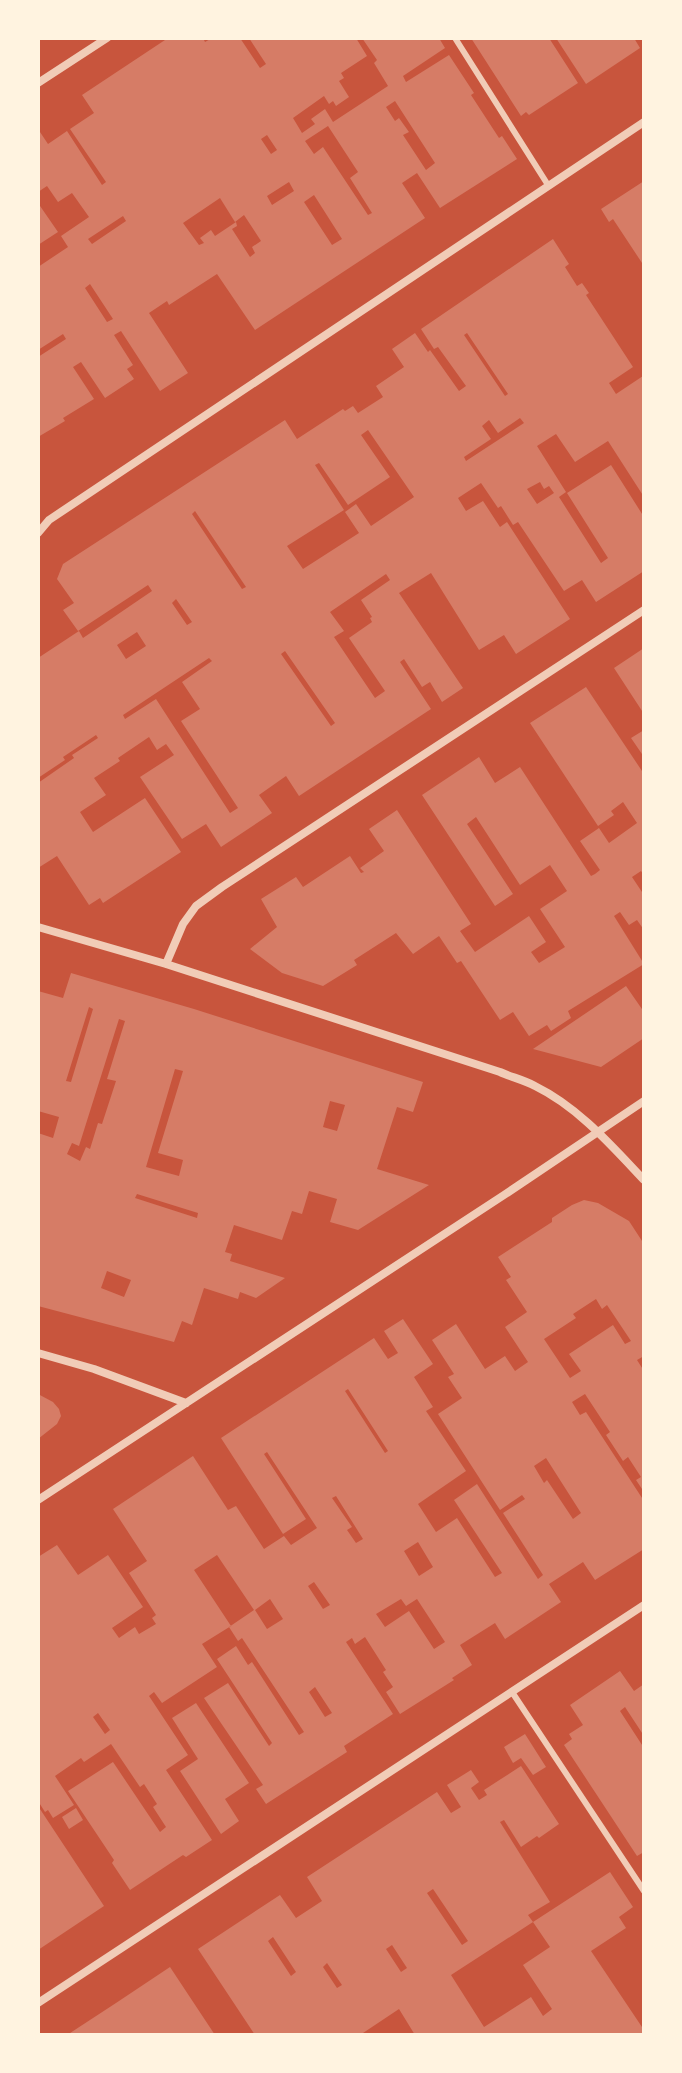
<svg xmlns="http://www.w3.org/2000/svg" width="682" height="2073" font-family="Figtree,sans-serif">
<rect width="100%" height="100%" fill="#c8553d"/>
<path fill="#d67c66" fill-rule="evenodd" d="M 168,38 L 203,38 L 205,42 L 212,38 L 240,38 L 260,68 L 266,64 L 249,38 L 356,38 L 367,56 L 341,73 L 344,78 L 339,81 L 349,97 L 336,106 L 333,101 L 329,104 L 324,96 L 293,118 L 302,133 L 315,124 L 311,119 L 325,109 L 333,122 L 388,86 L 374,63 L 377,60 L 362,38 L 439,38 L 445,48 L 403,76 L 406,82 L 449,55 L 474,93 L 471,95 L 499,138 L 502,136 L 517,159 L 440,208 L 417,173 L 402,183 L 425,218 L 255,330 L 217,274 L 169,305 L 167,301 L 149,313 L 188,373 L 160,391 L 121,331 L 114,335 L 133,365 L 127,369 L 134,379 L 105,398 L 81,362 L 73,367 L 94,399 L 63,418 L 65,421 L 38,437 L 38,357 L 66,339 L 63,334 L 38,350 L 38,267 L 68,247 L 61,236 L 89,217 L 72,193 L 58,202 L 47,186 L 38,192 L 38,129 L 48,144 L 67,131 L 102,185 L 106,182 L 70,129 L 94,113 L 82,95 ZM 395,101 L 435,163 L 426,170 L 403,135 L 409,132 L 399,118 L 395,121 L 386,107 ZM 328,126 L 358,172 L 350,178 L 372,213 L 368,215 L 323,147 L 314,154 L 305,141 ZM 267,135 L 277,150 L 271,154 L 261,139 ZM 289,182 L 294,191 L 272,205 L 267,196 ZM 314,195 L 342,239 L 332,245 L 304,202 ZM 220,198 L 235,222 L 244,215 L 261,241 L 252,247 L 255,253 L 250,257 L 232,229 L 237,226 L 236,222 L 215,236 L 211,230 L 200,238 L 204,243 L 199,245 L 183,223 ZM 123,216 L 126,221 L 92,244 L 88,239 ZM 90,284 L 113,319 L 107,322 L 85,288 Z
M 471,38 L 549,38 L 578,83 L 529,115 L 526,112 L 521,116 Z
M 556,38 L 634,38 L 640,48 L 586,84 Z
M 644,181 L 644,266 L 613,219 L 609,222 L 601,209 Z
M 38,203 L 58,232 L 38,245 Z
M 553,239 L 569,264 L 565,267 L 577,286 L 582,283 L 589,293 L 586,295 L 633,367 L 609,383 L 616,394 L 643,376 L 644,377 L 644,497 L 608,441 L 575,462 L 556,434 L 537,446 L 566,492 L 559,497 L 601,563 L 608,558 L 567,493 L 611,465 L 644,517 L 644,571 L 596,602 L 582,580 L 564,591 L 518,522 L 513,525 L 501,506 L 498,508 L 481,483 L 458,498 L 466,511 L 483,501 L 500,527 L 507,522 L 570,619 L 516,654 L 504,635 L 479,650 L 431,573 L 399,593 L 463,688 L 442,702 L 430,682 L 422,687 L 404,659 L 400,662 L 431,709 L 299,796 L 286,776 L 259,795 L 272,813 L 221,847 L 206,824 L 182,839 L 140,777 L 174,755 L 166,744 L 157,750 L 149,737 L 118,758 L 120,761 L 94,778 L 106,795 L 80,812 L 93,832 L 145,798 L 181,852 L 103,903 L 100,898 L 89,905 L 57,856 L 38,868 L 38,783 L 74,758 L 72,755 L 98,738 L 96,735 L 63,757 L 65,760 L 38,778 L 38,658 L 79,631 L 83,638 L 152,591 L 148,585 L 78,631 L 63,610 L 74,603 L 57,579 L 63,564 L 285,420 L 297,439 L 343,409 L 345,411 L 353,406 L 358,413 L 383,397 L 376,386 L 404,367 L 392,349 L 415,333 L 428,352 L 430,350 L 459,391 L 466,386 L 438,347 L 434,349 L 421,329 ZM 467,333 L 508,394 L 505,396 L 464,335 ZM 520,418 L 524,423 L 466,461 L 464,457 L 491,439 L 482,426 L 489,420 L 498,433 ZM 368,430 L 414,497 L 371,526 L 356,504 L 345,512 L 359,533 L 303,569 L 287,546 L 344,510 L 315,465 L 319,463 L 348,505 L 390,477 L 361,435 ZM 540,482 L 544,489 L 549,486 L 554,493 L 537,504 L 527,489 ZM 195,511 L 246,587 L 242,589 L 192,514 ZM 386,574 L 390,580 L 361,600 L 372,617 L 370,618 L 372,622 L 349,638 L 385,691 L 375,698 L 334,637 L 344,631 L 330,612 ZM 176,599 L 192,622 L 187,625 L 172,603 ZM 137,632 L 146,646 L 126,659 L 117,645 ZM 285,651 L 335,723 L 331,726 L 281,654 ZM 209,658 L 212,661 L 182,682 L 200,709 L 181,721 L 238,808 L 230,813 L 156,699 L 125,719 L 123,715 Z
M 644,648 L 644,714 L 614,668 Z
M 586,687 L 644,774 L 644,875 L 641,871 L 632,877 L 644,895 L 644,930 L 637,920 L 629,925 L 620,912 L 614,916 L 644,964 L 568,1011 L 571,1018 L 551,1031 L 547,1025 L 529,1036 L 513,1012 L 500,1020 L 461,961 L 457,963 L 439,936 L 413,954 L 396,933 L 354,960 L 357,965 L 323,986 L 282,973 L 250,949 L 277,927 L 261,899 L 296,877 L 303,887 L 350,856 L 361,873 L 364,872 L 360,868 L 384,851 L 369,829 L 397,810 L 471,924 L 460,931 L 475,952 L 529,916 L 546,942 L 531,952 L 539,963 L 565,947 L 540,909 L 567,891 L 550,865 L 520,885 L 476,817 L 467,824 L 513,894 L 495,906 L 422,795 L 479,757 L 495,783 L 520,767 L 591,876 L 595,874 L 600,870 L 580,841 L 599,828 L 609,843 L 637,823 L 623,802 L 611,811 L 614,815 L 598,826 L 530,723 Z
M 644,730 L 644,757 L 631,738 Z
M 71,973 L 194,1009 L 423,1082 L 413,1112 L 397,1107 L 377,1169 L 429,1185 L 358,1230 L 330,1222 L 337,1199 L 309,1191 L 302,1214 L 292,1211 L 282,1240 L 234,1225 L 225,1252 L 232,1254 L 230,1261 L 285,1278 L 256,1298 L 240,1292 L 238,1299 L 204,1288 L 192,1325 L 182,1321 L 174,1342 L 38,1306 L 38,1133 L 53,1138 L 59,1117 L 38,1111 L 38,991 L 63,998 ZM 89,1007 L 93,1009 L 71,1082 L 66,1081 ZM 119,1019 L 125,1021 L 107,1079 L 116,1081 L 102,1124 L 98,1123 L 90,1149 L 86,1147 L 80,1161 L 67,1154 L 72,1143 L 79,1146 ZM 175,1069 L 183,1071 L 158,1153 L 183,1160 L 179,1176 L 146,1167 ZM 330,1101 L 345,1105 L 337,1131 L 323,1127 ZM 137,1194 L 198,1213 L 197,1218 L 135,1198 ZM 107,1271 L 131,1280 L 124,1297 L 101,1288 Z
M 626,986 L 644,1012 L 644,1038 L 601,1067 L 533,1049 Z
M 584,1200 L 598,1203 L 629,1221 L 644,1244 L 644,1356 L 637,1360 L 644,1371 L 644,1492 L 636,1480 L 641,1477 L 628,1457 L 623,1461 L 606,1435 L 610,1432 L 585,1394 L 572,1402 L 580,1415 L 586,1412 L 644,1501 L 644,1549 L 595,1580 L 583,1562 L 549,1584 L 561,1602 L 505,1639 L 495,1623 L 460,1645 L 472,1665 L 452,1678 L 454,1680 L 400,1714 L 386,1692 L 393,1687 L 383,1672 L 386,1670 L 365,1637 L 355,1644 L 352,1638 L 346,1642 L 393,1714 L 344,1746 L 347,1752 L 266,1804 L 256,1789 L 263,1785 L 204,1698 L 228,1683 L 269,1746 L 272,1743 L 217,1659 L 236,1646 L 248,1665 L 252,1662 L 299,1735 L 304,1732 L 242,1638 L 238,1641 L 229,1627 L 254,1610 L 217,1555 L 194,1570 L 231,1626 L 202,1644 L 217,1667 L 162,1703 L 154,1692 L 149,1696 L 188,1755 L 166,1770 L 212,1840 L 186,1857 L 183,1855 L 130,1890 L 112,1863 L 114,1860 L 68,1791 L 113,1762 L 160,1832 L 166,1827 L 153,1807 L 157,1804 L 144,1784 L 140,1787 L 111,1744 L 84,1762 L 81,1758 L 55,1776 L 74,1805 L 53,1818 L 48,1810 L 45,1812 L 38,1801 L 38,1557 L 57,1545 L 78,1575 L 108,1555 L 143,1607 L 112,1628 L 119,1638 L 135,1627 L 139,1634 L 156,1624 L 152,1618 L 156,1615 L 129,1573 L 147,1561 L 113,1509 L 193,1456 L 228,1510 L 236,1506 L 264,1549 L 284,1536 L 291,1545 L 317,1528 L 267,1452 L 264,1454 L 306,1519 L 283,1534 L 221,1438 L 374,1338 L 388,1359 L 398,1353 L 384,1331 L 403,1319 L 433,1364 L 414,1377 L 433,1407 L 426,1411 L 466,1471 L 418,1504 L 436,1532 L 457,1518 L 495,1577 L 502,1573 L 454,1500 L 477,1484 L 538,1579 L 543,1575 L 503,1513 L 525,1499 L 522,1495 L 500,1510 L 438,1414 L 462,1398 L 448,1377 L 454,1374 L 432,1340 L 456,1324 L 485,1369 L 505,1356 L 515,1371 L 528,1362 L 505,1327 L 527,1312 L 506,1280 L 511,1277 L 498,1257 L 552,1222 L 552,1218 L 572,1205 ZM 596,1299 L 602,1309 L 607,1305 L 631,1341 L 625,1344 L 613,1325 L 569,1354 L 581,1371 L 570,1378 L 544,1339 L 576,1318 L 573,1314 ZM 348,1389 L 388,1451 L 385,1453 L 345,1391 ZM 546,1458 L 581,1513 L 573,1519 L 547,1480 L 544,1483 L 534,1466 ZM 336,1496 L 363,1539 L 356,1543 L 347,1530 L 352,1527 L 332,1498 ZM 418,1542 L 433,1567 L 419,1576 L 404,1551 ZM 314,1582 L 330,1605 L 323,1609 L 308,1586 ZM 270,1599 L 283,1619 L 267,1629 L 255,1610 ZM 401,1599 L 406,1606 L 417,1599 L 445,1642 L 434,1649 L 409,1611 L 385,1627 L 376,1614 ZM 315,1687 L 332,1713 L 325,1717 L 309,1692 ZM 98,1713 L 110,1730 L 105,1734 L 93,1717 Z
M 38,1394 L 53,1402 L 59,1409 L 61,1416 L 57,1424 L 38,1439 Z
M 620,1671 L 634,1691 L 644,1684 L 644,1736 L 625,1707 L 620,1711 L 644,1748 L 644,1852 L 637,1856 L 564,1745 L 572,1739 L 569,1734 L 583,1725 L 570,1705 Z
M 196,1703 L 249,1783 L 225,1799 L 239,1821 L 221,1834 L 180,1771 L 198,1759 L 172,1718 Z
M 525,1734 L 546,1767 L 533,1775 L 521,1758 L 513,1763 L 504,1747 Z
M 521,1766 L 559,1824 L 539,1838 L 537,1836 L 521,1847 L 504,1820 L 500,1822 L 550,1902 L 528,1915 L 533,1922 L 451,1975 L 484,2027 L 531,1997 L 543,2016 L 552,2009 L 523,1965 L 550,1947 L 533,1922 L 610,1872 L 633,1907 L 619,1917 L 626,1928 L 591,1951 L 644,2030 L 644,2035 L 415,2035 L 399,2009 L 360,2035 L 255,2035 L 198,1949 L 280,1895 L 296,1918 L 322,1901 L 307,1877 L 437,1792 L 451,1813 L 461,1807 L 447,1785 L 471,1770 L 479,1782 L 471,1788 L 479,1800 L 487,1795 L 484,1790 ZM 433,1889 L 468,1941 L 462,1945 L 427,1893 ZM 273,1937 L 296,1972 L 291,1976 L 268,1941 ZM 392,1945 L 407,1968 L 401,1972 L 386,1949 ZM 327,1963 L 342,1985 L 337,1988 L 323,1967 Z
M 38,1806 L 104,1906 L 38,1950 Z
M 76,1808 L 83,1820 L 69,1829 L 62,1817 Z
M 170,1967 L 215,2035 L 67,2035 L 116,2003 Z"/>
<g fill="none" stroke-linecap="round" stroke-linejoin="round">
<path stroke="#f1ccb7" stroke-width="6" d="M 455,38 L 548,185
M 512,1692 L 644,1891"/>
<path stroke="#f1ccb7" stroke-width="8" d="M 38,83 L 107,38
M 38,533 L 49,520 L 644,122
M 38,927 L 166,964 L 500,1072 C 511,1077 524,1080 535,1086 C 578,1107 611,1145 644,1180
M 166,964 L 183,924 L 196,906 L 222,887 L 644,610
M 38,1353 L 94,1369 L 186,1403
M 38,1500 L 504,1195 L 644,1101
M 38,2003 L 644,1605"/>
</g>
<rect width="682" height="2073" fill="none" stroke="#fff3e0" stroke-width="80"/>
</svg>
